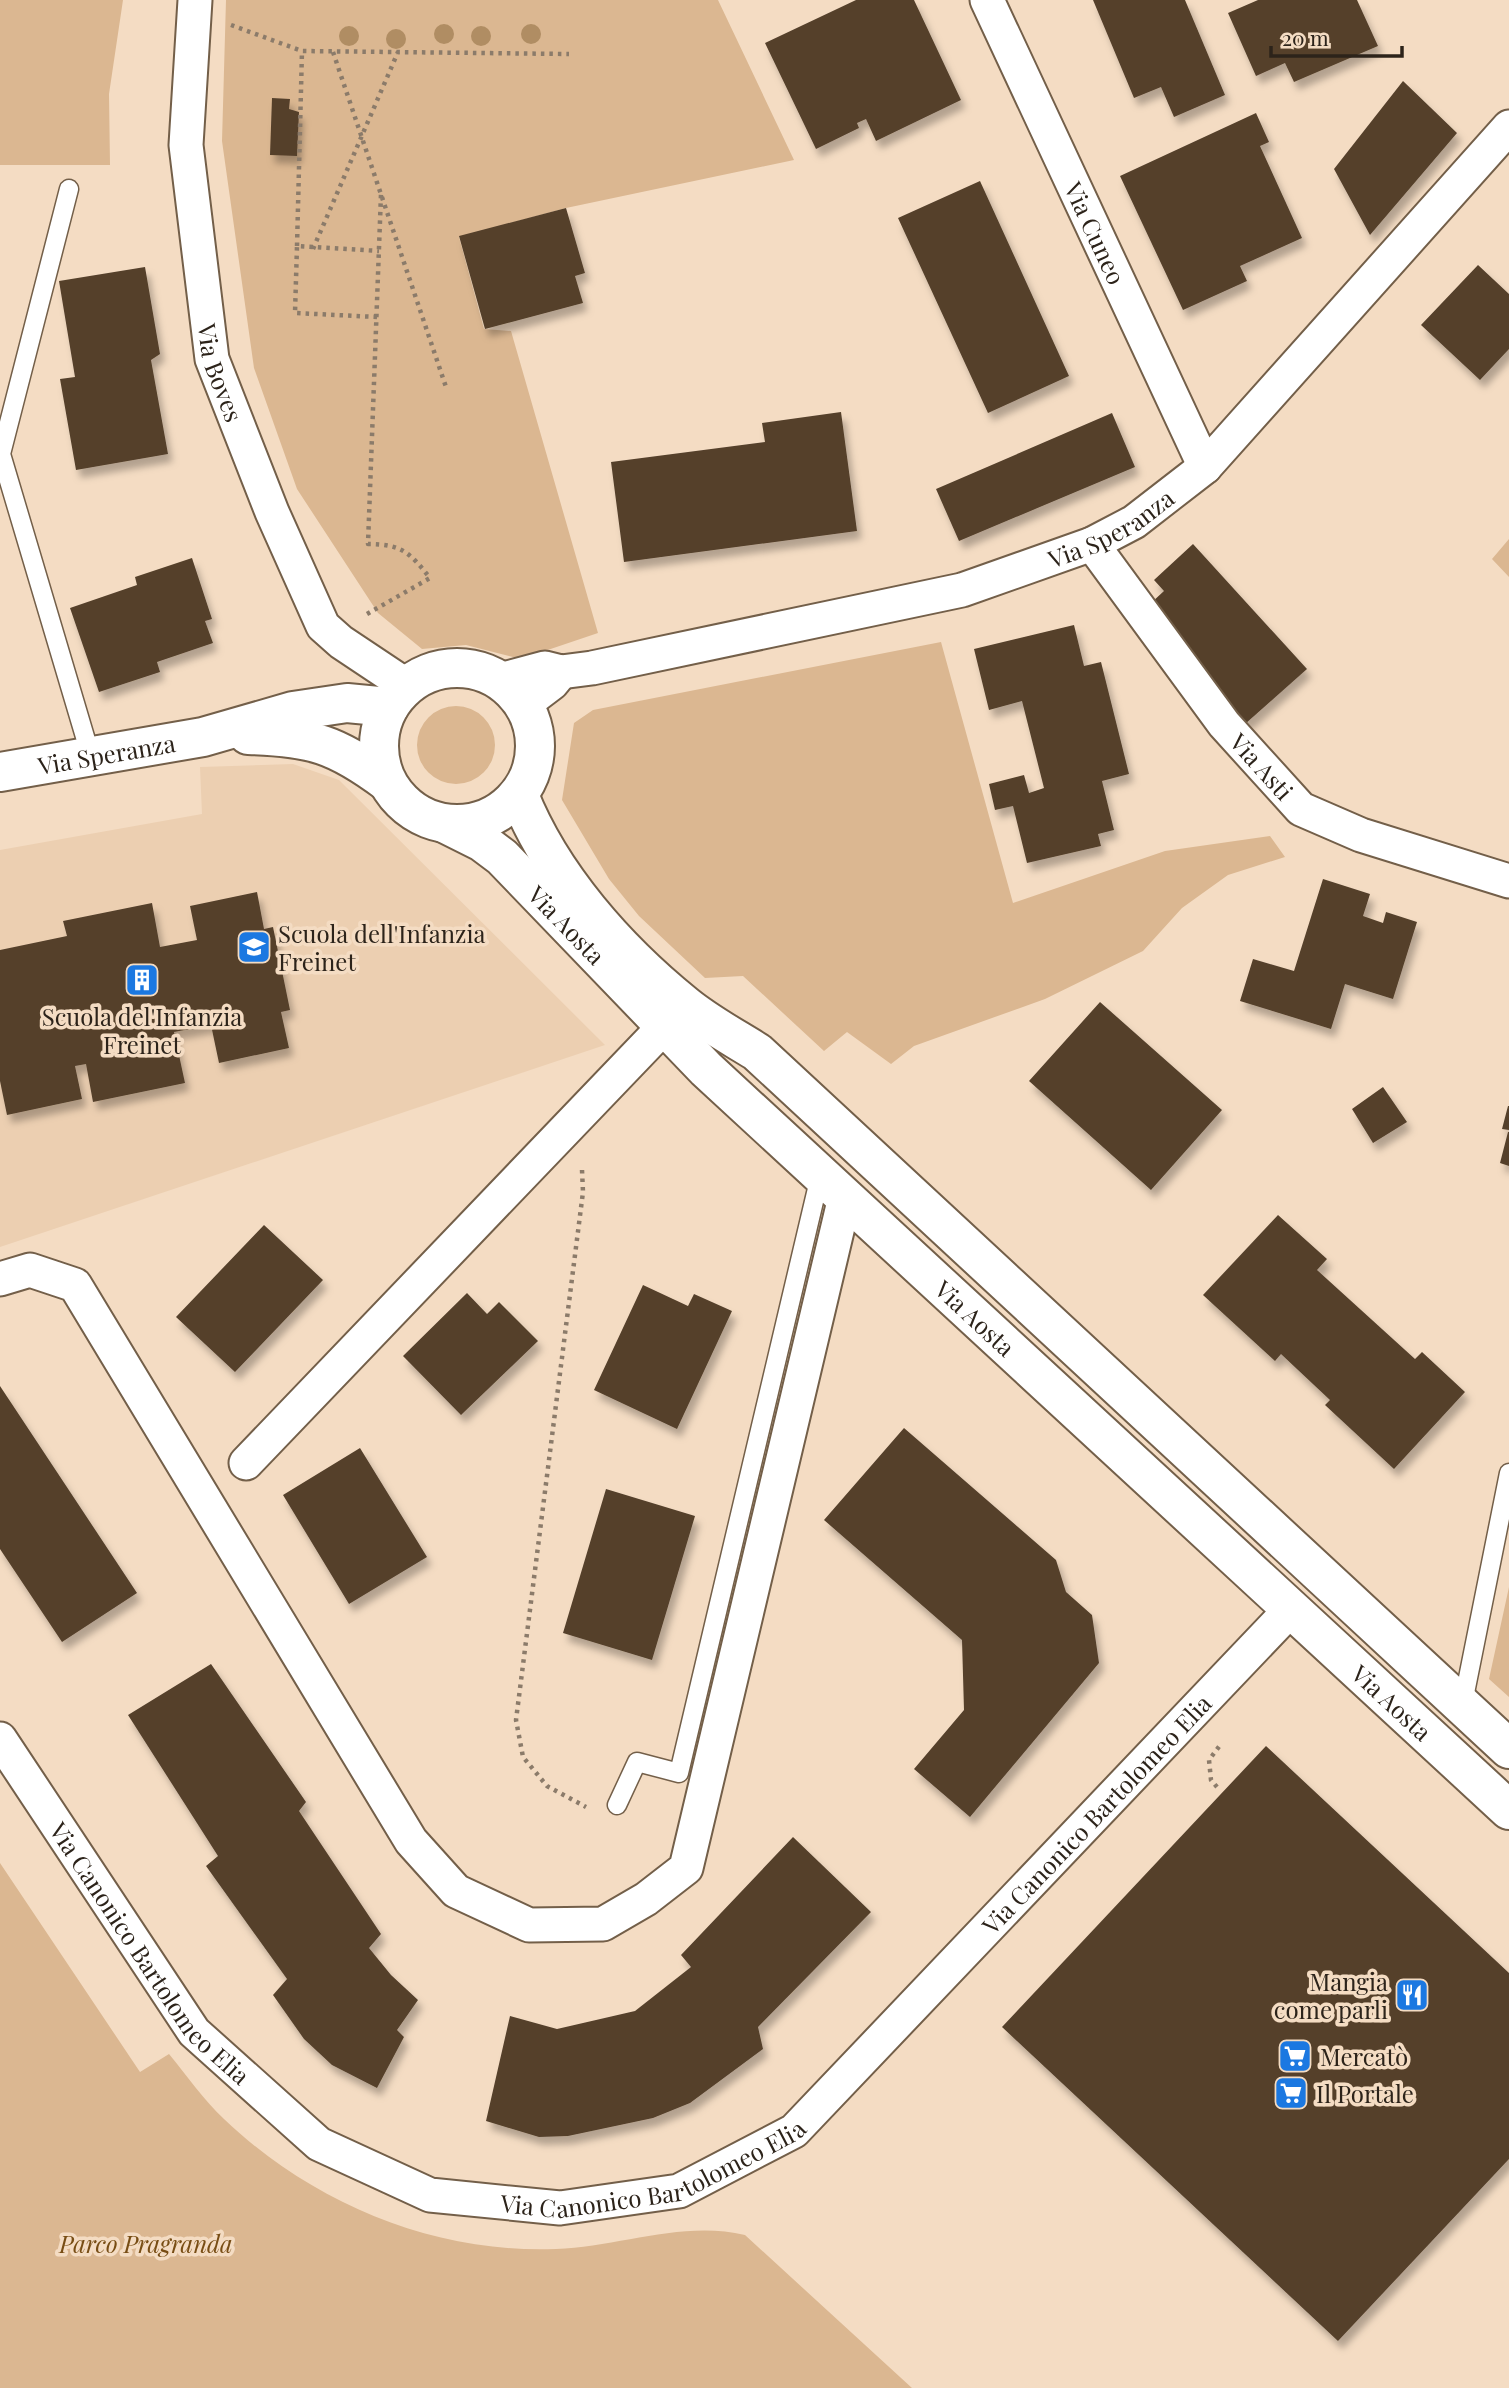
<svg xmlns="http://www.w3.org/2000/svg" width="1509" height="2388" font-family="'Playfair Display',serif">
<defs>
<filter id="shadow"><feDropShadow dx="4.5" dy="8" stdDeviation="3.5" flood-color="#0004"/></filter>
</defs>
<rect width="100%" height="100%" fill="#f4dcc3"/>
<path fill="#eccfb1" d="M 293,764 L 339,780 L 605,1045 L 0,1247 L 0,850 L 202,814 L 200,767 Z"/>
<path fill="#dbb791" d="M 0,0 L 123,0 L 109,94 L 110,165 L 0,165 Z
M 226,0 L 718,0 L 794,160 L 566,208 L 459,237 L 484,329 L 511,331 L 598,633 L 521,659 L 466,645 L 422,649 L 378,613 L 297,489 L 254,368 L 222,141 Z
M 1509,539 L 1509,577 L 1492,559 Z
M 941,642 L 1013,903 L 1165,851 L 1270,836 L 1285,857 L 1228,875 L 1182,908 L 1143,951 L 1045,999 L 914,1046 L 891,1064 L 847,1032 L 824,1051 L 743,976 L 705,978 L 639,916 L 609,879 L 562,800 L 574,723 L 593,710 Z
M417 745a39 39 0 1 1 78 0a39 39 0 1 1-78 0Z
M 1509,1587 L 1509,1697 L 1489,1679 Z
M 0,1863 L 140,2072 L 169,2054 C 187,2076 204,2100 224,2119 C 312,2203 434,2254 556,2249 C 618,2247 683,2220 745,2235 L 912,2388 L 0,2388 Z"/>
<path fill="#54402c" filter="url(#shadow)" d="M 856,0 L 914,0 L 961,100 L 876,141 L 866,119 L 857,123 L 859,128 L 816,149 L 765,43 Z
M 1093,0 L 1185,0 L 1225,95 L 1174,117 L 1161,87 L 1134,98 Z
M 1258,0 L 1357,0 L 1378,46 L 1294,82 L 1285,63 L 1256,76 L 1228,13 Z
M 1403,81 L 1457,133 L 1370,235 L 1334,169 Z
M 272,98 L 290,99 L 289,109 L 299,112 L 297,156 L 270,155 Z
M 1256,113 L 1269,142 L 1260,146 L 1302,238 L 1240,266 L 1247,281 L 1183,310 L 1120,176 Z
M 980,181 L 1069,376 L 988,413 L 898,218 Z
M 566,208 L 585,273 L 575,276 L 583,303 L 485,329 L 459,236 Z
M 1478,265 L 1509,294 L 1509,349 L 1480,380 L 1421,325 Z
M 145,267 L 160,354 L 151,360 L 168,454 L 76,470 L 60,379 L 75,377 L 59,281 Z
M 841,412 L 857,531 L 624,562 L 611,462 L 765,442 L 762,423 Z
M 1112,413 L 1135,467 L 959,541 L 936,489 Z
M 1193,544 L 1307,669 L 1245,724 L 1151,603 L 1164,591 L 1154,580 Z
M 192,558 L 212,619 L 205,621 L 213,643 L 157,662 L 160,672 L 99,692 L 70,608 L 137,585 L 135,577 Z
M 1074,625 L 1084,666 L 1101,662 L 1129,774 L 1102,781 L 1114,830 L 1098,834 L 1101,846 L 1027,863 L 1013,806 L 995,810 L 989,784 L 1024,775 L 1029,793 L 1044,788 L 1022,701 L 989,710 L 974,649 Z
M 1323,879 L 1370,894 L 1363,916 L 1383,923 L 1386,912 L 1417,922 L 1393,999 L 1345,984 L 1331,1029 L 1240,1001 L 1253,959 L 1294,971 Z
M 257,892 L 264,929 L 273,927 L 290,1010 L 281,1012 L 289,1048 L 219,1063 L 211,1025 L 174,1032 L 185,1083 L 93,1102 L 86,1064 L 75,1066 L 82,1099 L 7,1115 L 0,1081 L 0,950 L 67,936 L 63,921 L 152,903 L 160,947 L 197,940 L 190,906 Z
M 1100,1002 L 1222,1110 L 1151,1190 L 1029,1081 Z
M 1383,1087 L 1407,1122 L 1373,1143 L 1352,1109 Z
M 1508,1106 L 1509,1106 L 1509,1130 L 1502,1129 Z
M 1508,1132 L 1509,1132 L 1509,1166 L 1500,1163 Z
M 1278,1215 L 1327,1259 L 1317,1270 L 1415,1359 L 1422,1352 L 1465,1392 L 1394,1469 L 1325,1405 L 1330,1400 L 1281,1354 L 1275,1361 L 1203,1295 Z
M 264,1225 L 323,1280 L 235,1372 L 176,1317 Z
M 643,1285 L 688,1306 L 694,1294 L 732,1311 L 677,1429 L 594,1390 Z
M 467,1293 L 487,1314 L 499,1302 L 538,1341 L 461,1415 L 403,1356 Z
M 0,1386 L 137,1593 L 62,1642 L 0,1549 Z
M 904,1428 L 1056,1560 L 1066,1592 L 1092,1615 L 1099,1663 L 970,1817 L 914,1769 L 964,1710 L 962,1640 L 824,1520 Z
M 360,1448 L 427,1557 L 349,1604 L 283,1495 Z
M 606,1489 L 695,1516 L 652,1660 L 563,1633 Z
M 211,1664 L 306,1802 L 299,1811 L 381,1934 L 369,1948 L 391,1975 L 418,2000 L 397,2030 L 404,2037 L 377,2088 L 332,2065 L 304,2039 L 273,1995 L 287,1979 L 206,1866 L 218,1856 L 128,1715 Z
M 1266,1746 L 1509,1973 L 1509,2159 L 1338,2341 L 1002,2027 Z
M 793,1837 L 871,1912 L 758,2027 L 763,2049 L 690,2103 L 653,2118 L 568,2136 L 539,2137 L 486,2121 L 510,2016 L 557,2029 L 635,2011 L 691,1967 L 681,1955 Z"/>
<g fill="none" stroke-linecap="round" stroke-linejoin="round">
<defs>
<path id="lane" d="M 69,189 L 1,454 L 91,757
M 1463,1703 L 1509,1473
M 617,1805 L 637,1762 L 679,1773 L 820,1176"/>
<g id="street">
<path id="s1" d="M 195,0 L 186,145 L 212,359 L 272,512 L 323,626 L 341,642 L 407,686"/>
<path id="s2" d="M 987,0 L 1205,467"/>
<path id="s3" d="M 1092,544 L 1224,724 L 1301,809 L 1361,835 L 1509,881"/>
<path id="s4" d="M 500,680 L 545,668 L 561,672 L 592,668 L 962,590 L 1092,544 L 1134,522 L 1205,467 L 1509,127"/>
<path d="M 523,705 L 552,683 L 561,672"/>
<path d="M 0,1279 L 30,1270 L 75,1285 L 411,1841 L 456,1891 L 529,1925 L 603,1924 L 646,1899 L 686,1868 L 845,1197"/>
<path d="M 246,1463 L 683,1007"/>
<path id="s5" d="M 0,1739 L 194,2032 L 319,2144 L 430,2195 L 560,2208 L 679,2191 L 794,2131 L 1291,1609"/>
</g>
<g id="secondary">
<circle cx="457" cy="746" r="78"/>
<path d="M 248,735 C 312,737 336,744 387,782"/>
<path id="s6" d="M 0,772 L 203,737 L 293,711 L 347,703 L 389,707"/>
<path d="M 519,795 C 551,876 617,950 685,1005 C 707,1023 733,1037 757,1052 L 1509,1749"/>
<path id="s7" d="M 446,824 L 482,842 L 502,857 L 706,1069 L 1509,1810"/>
</g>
</defs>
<use href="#lane" stroke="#735f49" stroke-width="21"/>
<use href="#street" stroke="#735f49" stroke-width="37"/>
<use href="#secondary" stroke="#735f49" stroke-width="42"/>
<path stroke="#8b7b6a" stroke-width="4.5" stroke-dasharray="3.5 5" stroke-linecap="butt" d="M 231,25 L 302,51 L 569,54
M 333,52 L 447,390
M 297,246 L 302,51
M 313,249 L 398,52
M 377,317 L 295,313 L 297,246 L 379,251
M 367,614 L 430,578 C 410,553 402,544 368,544 L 381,194
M 582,1170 L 583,1192 L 516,1720 L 523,1757 L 547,1786 L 586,1807
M 1217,1787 L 1211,1780 L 1209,1760 L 1221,1744"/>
<use href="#lane" stroke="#fff" stroke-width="18"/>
<use href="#street" stroke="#fff" stroke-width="33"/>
<use href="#secondary" stroke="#fff" stroke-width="38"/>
</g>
<g fill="#b08d63">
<circle cx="444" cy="34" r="10"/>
<circle cx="531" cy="34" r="10"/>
<circle cx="349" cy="36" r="10"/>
<circle cx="481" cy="36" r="10"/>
<circle cx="396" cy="39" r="10"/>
</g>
<defs>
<symbol id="school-square" viewBox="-11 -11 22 22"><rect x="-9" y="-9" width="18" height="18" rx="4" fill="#1b78e1" stroke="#f4dcc3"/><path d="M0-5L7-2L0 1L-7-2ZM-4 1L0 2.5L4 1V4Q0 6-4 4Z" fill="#fff"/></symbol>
<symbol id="building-square" viewBox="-11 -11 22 22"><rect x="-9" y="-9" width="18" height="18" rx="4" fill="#1b78e1" stroke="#f4dcc3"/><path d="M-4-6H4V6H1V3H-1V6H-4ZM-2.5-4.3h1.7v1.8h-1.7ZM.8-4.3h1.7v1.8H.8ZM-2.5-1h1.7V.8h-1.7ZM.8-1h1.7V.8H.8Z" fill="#fff"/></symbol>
<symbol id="restaurant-square" viewBox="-11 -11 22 22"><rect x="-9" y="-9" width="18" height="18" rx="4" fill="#1b78e1" stroke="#f4dcc3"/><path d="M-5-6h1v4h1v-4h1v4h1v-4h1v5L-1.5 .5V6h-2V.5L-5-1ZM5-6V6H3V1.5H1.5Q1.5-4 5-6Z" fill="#fff"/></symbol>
<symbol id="supermarket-square" viewBox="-11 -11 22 22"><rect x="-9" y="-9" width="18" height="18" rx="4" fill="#1b78e1" stroke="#f4dcc3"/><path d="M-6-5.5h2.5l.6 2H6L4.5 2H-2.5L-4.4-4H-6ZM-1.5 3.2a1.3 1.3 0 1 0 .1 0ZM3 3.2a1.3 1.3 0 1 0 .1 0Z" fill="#fff"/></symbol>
</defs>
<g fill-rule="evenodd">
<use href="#school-square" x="235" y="928" width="38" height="38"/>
<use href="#building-square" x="123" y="961" width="38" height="38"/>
<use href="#restaurant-square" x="1393" y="1976" width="38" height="38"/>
<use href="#supermarket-square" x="1276" y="2037" width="38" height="38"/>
<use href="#supermarket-square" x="1272" y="2074" width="38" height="38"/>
</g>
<g text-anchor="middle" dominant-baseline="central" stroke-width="7" stroke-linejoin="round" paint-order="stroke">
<g font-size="24" fill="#2c231a" stroke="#f4dcc3">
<text stroke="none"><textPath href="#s2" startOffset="257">Via Cuneo</textPath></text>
<text stroke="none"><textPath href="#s1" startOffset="376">Via Boves</textPath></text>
<text stroke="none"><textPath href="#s4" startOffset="634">Via Speranza</textPath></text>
<text stroke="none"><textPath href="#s6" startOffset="108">Via Speranza</textPath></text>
<text stroke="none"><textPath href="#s3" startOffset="280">Via Asti</textPath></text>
<text stroke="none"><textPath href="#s7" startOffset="159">Via Aosta</textPath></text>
<text stroke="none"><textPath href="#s7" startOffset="726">Via Aosta</textPath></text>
<text stroke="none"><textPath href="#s7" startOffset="1293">Via Aosta</textPath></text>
<text stroke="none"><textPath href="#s5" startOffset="1460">Via Canonico Bartolomeo Elia</textPath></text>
<text stroke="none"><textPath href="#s5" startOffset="262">Via Canonico Bartolomeo Elia</textPath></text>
<text stroke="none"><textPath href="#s5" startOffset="872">Via Canonico Bartolomeo Elia</textPath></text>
</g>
<g font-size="24" fill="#2c231a" stroke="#f4dcc3" text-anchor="start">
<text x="278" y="933">Scuola dell'Infanzia<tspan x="278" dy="28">Freinet</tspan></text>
<text x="142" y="1016" text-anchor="middle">Scuola del'Infanzia<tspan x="142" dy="28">Freinet</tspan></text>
<text x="1388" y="1981" text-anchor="end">Mangia<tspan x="1388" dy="28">come parli</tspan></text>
<text x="1320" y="2056">Mercatò</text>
<text x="1316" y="2093">Il Portale</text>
</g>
<g font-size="24" font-style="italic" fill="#784d14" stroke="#f4dcc3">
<text x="146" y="2243">Parco Pragranda</text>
</g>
</g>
<path d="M1271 46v10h131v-10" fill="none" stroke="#2c231a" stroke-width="3.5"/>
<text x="1282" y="46" font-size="21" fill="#2c231a" stroke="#f4dcc3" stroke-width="5" paint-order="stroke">20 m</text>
</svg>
